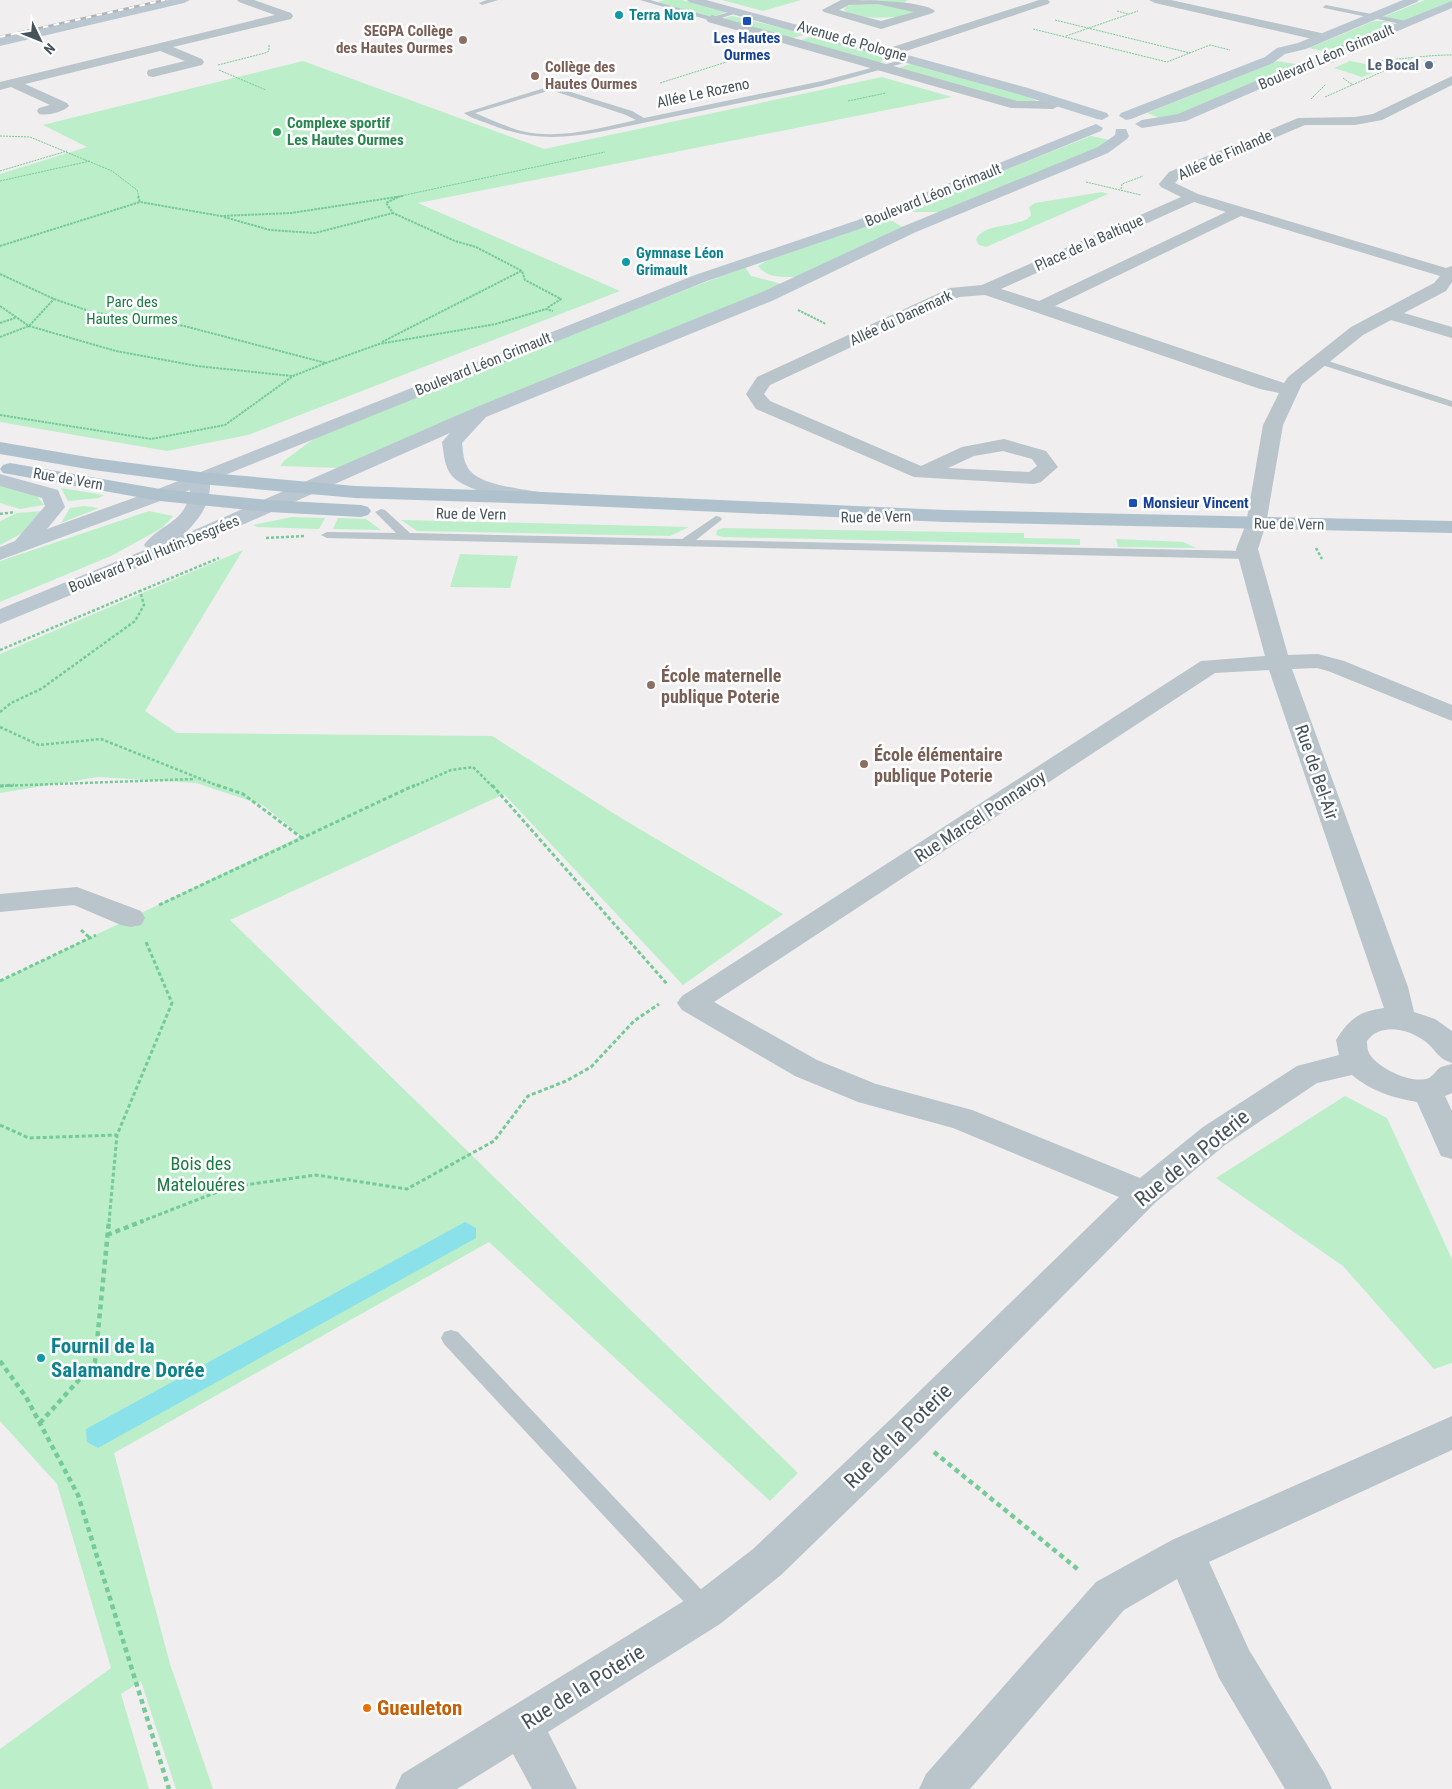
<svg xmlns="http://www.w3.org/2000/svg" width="1452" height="1789" font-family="'Roboto Condensed',sans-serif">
<rect width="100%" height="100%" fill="#f0eeee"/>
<path fill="#bceeca" d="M 665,0 L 682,0 L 727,12 L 711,17 L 657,2 Z
M 722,0 L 801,0 L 763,11 Z
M 868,0 L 907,0 L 903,5 L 916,9 L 911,16 C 894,17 859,21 844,10 L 847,6 L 865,3 Z
M 1425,0 L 1452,0 L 1452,2 L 1405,21 L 1383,17 Z
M 732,16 L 806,34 L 790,39 L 721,19 Z
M 1374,21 L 1386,21 L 1396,24 L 1328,52 L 1309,48 Z
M 814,36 L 893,58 L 877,63 L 798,41 Z
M 303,61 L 544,149 L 882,77 L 952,97 L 418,203 L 620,291 L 248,435 L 167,451 L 0,422 L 0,174 L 87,147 L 43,125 Z
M 1277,61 L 1296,64 L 1175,117 L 1160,118 L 1147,113 Z
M 1350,61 L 1386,68 L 1362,77 L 1334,68 Z
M 913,63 L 1021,93 L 1042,104 L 1023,103 L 896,69 Z
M 1091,136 L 1110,140 L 1108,144 L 940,212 L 899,212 Z
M 1102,192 L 1108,194 L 986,247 L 979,245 L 976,240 C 981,224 1013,227 1027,219 L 1031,215 L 1029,207 L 1035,203 Z
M 887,218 L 904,228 L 796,277 C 781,277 767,278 758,266 L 773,257 Z
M 745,267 L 751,276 L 782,284 L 341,468 L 280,466 L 285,460 L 319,435 L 473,372 Z
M 0,484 L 36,495 L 44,505 L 20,509 L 0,503 Z
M 61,488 L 104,495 L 99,498 L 68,501 Z
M 84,506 L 99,508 L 61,523 L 70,508 Z
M 43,511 L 28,530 L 0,545 L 0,521 L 17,513 Z
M 149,511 L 173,516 L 162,528 L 111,556 L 0,602 L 0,561 Z
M 292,517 L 325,518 L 319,529 L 257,527 L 253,525 Z
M 338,518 L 366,519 L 381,530 L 333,529 Z
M 401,520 L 689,527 L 670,536 L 417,531 Z
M 723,528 L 1024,533 L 1024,538 L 1080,539 L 1080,545 L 723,537 L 716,535 L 717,530 Z
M 1116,539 L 1183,542 L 1196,548 L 1118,547 Z
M 243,550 L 145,711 L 177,733 L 492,736 L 621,818 L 783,914 L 683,985 L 504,794 L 230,920 L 798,1473 L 770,1501 L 489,1242 L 114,1453 L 170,1664 L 213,1789 L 176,1789 L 141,1681 L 121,1694 L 149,1789 L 0,1789 L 0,1749 L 111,1668 L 57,1484 L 0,1421 L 0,981 L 301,836 L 263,805 L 196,783 L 98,777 L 0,793 L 0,654 Z
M 460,554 L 518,556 L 510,588 L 450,587 Z
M 1345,1096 L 1387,1118 L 1452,1259 L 1452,1363 L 1434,1369 L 1343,1266 L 1216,1178 Z"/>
<path fill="#8ae1ea" d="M 465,1222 L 476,1228 L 476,1238 L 98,1448 L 87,1442 L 86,1429 Z"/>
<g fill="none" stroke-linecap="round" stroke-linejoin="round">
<path stroke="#75cb97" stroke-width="1" stroke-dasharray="2 1" stroke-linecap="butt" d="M 1117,11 L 1128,14
M 1055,20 L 1190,53
M 1033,29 L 1167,62 L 1210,45 L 1230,50
M 1066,36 L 1138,11
M 1378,61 C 1403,59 1427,55 1452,55
M 1433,63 L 1424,61 L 1436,62
M 218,65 L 265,53 L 269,51 L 269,44
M 219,70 L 266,90
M 1343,78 L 1353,85
M 660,83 L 752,54
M 1325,97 L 1411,59
M 1311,99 L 1326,84
M 848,101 L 886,93
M 0,136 L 30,137 L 112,171 L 137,190 L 139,197
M 0,171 L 67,151
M 0,181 L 90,161
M 1086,182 L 1141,195
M 1121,189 L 1122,184 L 1143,176
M 396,197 L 605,152"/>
<path stroke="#75cb97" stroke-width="2" stroke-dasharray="2.5 1" stroke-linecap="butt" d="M 138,196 L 140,202 L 221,216 L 291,213 L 403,196
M 398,197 L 386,203 L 393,213 L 455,241 L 476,247 L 522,271 L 525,280 L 561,299 L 547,308
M 224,217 L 270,230 L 315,233 L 393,213
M 0,246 L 140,202
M 0,274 L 54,299 L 92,312 L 184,326 L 326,363
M 0,306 L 29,326 L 116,351 L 197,366 L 292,376
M 798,310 L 826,324
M 0,323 L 15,318
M 0,337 L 29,326 L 54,299
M 382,342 L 521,271
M 0,415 L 151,439 L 225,425 L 293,376 L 326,363 L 379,344 L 496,324 L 546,309 L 553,311"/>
<path stroke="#75cb97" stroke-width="2.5" stroke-dasharray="3 2" stroke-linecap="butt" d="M 0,514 L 15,512
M 266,538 L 304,536
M 1316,548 L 1322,559
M 0,650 L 140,591
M 0,712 L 11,703 L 41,689 L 135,621 L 144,605 L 140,591 L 219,558
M 0,727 L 39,745 L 101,739 L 221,787
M 0,786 L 195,779
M 412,787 L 451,770 L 473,767 L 493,787"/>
<path stroke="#75cb97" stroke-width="3" stroke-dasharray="4 2.5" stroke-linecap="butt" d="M 217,785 L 243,794 L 302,838
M 492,785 L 667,984
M 0,786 L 14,785
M 159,905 L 415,785
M 81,930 L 90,938
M 0,981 L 96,935
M 0,1125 L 29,1138 L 117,1135
M 109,1222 L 117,1135 L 172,1003 L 146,942
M 140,1222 L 230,1187 L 316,1175 L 407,1189 L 494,1141 L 528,1096 L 566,1081 L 591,1067 L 634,1021 L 659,1004"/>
<path stroke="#75cb97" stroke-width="4.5" stroke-dasharray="5 4" stroke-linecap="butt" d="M 107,1235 L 143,1221
M 0,1361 L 26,1397 L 78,1495 L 169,1789
M 40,1423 L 95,1362 L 109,1221
M 934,1452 L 1080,1571"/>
<path fill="#b9c4cb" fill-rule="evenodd" d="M 487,0 L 498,0 L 482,5 L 479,3 Z
M 640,0 L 650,0 L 712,17 L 737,10 L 740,12 L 712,21 Z
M 1326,5 L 1406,21 L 1409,23 L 1406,25 L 1324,8 L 1323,7 Z
M 909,58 L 911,59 L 911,61 L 822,86 L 604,131 C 560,139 532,141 489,124 C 481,121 471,118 464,113 L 551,86 L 632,111 L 644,118 L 822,81 ZM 551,90 L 626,115 L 636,120 C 601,128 561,139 526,132 C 508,128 492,120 475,113 Z
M 1319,358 L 1452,401 L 1452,407 L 1316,363 L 1314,361 Z
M 381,509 L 385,510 L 410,533 L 682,539 L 716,516 L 720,517 L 722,519 L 720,521 L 696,540 L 1247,551 L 1253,555 L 1247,559 L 327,538 L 321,535 L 327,532 L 396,533 L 375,512 Z
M 451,1330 L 458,1332 L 714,1603 L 717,1610 L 714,1617 L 706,1621 L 698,1617 L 444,1344 L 441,1338 L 444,1332 Z"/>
<path fill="#b9c4cb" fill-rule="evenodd" d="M 237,0 L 254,0 L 291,13 L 293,16 L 291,19 L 173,47 L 202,59 L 204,62 L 202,65 L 153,77 L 148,76 L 147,73 L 148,70 L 185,61 L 160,51 L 25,84 L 67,103 L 69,106 C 63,112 48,116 39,114 L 37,111 L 39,108 L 50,105 L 11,87 L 0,90 L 0,82 L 275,15 L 239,2 Z
M 841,0 C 860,0 922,0 935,11 L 933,13 L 881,29 L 824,12 L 822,10 ZM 877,4 L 914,12 L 881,21 L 839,10 L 849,5 Z
M 1039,0 L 1048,0 L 1050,2 L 1048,4 L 888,57 L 880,57 L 878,54 L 880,51 Z
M 1149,0 L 1171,0 L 1321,33 L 1327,37 L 1321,41 L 1155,3 Z
M 712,15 L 1017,101 L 1053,101 L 1060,105 L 1053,109 L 1011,108 L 708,22 L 706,19 Z
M 1452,76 L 1452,85 L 1382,120 L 1355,125 L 1305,125 L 1179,178 L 1175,183 L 1198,194 L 1446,268 L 1452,266 L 1452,282 L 1446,291 L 1404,313 L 1452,327 L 1452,338 L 1391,320 L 1363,335 L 1302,384 L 1283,425 L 1266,524 L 1258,549 L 1288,655 L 1318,654 L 1344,661 L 1452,705 L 1452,721 L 1328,671 L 1317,668 L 1292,669 L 1408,987 L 1414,1012 L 1435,1019 L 1452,1031 L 1452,1063 C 1437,1058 1437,1051 1426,1042 C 1409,1029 1381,1022 1367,1041 C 1367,1045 1367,1049 1369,1053 C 1377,1068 1412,1085 1429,1078 C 1433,1076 1436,1070 1441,1067 C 1444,1066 1448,1065 1452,1064 L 1452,1093 L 1445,1096 L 1452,1111 L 1452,1159 L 1441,1156 L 1417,1102 C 1393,1098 1371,1091 1352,1075 L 1317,1083 L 1225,1145 L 1156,1202 L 919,1441 L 781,1575 L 720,1624 L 548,1732 L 577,1789 L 532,1789 L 513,1754 L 457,1789 L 395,1789 L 402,1774 L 692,1596 L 753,1549 L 893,1417 L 1119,1197 L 953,1128 L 858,1102 L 795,1076 L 682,1010 L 677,1003 L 682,996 L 1201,661 L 1265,656 L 1236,549 L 1246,524 L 1263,425 L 1279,393 L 1260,389 L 985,295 L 959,297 L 770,385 L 764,394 L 770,401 L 921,466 L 962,447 L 1004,439 L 1046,451 L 1058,467 L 1041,482 L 1034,484 L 914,477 L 756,409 L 746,394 L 757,377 L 950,288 L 982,285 L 1181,197 L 1161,187 L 1159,184 L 1169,172 L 1298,118 L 1355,117 L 1373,114 ZM 1194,202 L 1226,212 L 1039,301 L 1001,289 ZM 1241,216 L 1440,276 L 1434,283 L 1351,327 L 1288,377 L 1284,383 L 1055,306 ZM 1003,451 L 1032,459 L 1037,466 L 1029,472 L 948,468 L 974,456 ZM 1269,670 L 1384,1008 C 1360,1011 1349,1019 1336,1040 L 1339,1055 L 1297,1066 L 1203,1127 L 1140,1178 L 972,1110 L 876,1084 L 817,1060 L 714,1002 L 1215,673 Z
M 77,887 L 141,911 L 145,918 L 141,925 L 131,927 L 121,925 L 74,905 L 0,912 L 0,894 Z
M 1452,1416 L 1452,1450 L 1209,1562 L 1249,1650 L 1325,1774 L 1332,1789 L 1285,1789 L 1219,1678 L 1177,1579 L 1124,1610 L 970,1789 L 919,1789 L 926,1774 L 1096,1582 L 1172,1540 Z"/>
<path fill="#bac7d0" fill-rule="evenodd" d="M 169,0 L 190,0 L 184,3 L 0,46 L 0,38 Z
M 687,0 L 706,0 L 1028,88 L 1107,113 L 1109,116 L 1102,120 L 1097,119 L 1018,94 L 689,2 Z
M 1403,0 L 1419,0 L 1417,2 L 1306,49 L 1285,54 L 1273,63 L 1131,119 L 1126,120 L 1119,116 L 1121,113 L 1265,57 L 1277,48 L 1298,43 Z
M 1452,1 L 1452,8 L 1341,55 L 1332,63 L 1306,69 L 1186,121 L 1142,128 L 1135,124 L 1142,120 L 1178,114 L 1298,63 L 1324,57 L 1333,49 Z
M 1096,124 L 1103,128 L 1101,131 L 868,226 L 707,281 L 210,481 C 211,504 199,520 183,535 L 474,408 L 762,292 L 904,226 L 1098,147 L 1115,135 L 1116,129 L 1126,129 L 1129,136 L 1127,139 L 1108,153 L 916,232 L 774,300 L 486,417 L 462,443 C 463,450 463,459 467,466 C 476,487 529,489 549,494 L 552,498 L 549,502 C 530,507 466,492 452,476 C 444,466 444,454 442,442 L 450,433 L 242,525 L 0,624 L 0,609 L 147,549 L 144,545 C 159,524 187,523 190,490 L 0,560 L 0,547 L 15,541 L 45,506 L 42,498 L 0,486 L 0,474 L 58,490 L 65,507 L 47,529 L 153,491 L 695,275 L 858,220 Z"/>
<path fill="#aec1cd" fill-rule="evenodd" d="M 0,442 L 93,458 L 200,472 L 355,486 L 542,492 L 945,510 L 1452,521 L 1452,533 L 945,522 L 542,504 L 355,498 L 200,484 L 93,470 L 0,454 Z
M 10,463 L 160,489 L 269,500 L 361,505 L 368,507 L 371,511 L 368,515 L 361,517 L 269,512 L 160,501 L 3,473 L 0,469 L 3,465 Z"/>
<defs>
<path id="rail" d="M 0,37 L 165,0"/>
</defs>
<use href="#rail" stroke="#b0b4b8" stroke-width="2.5"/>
<use href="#rail" stroke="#fff" stroke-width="2" stroke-dasharray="5.5" stroke-linecap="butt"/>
</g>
<g fill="#0f9aa8" stroke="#fff" stroke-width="2">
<circle cx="619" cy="15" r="5"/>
<circle cx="626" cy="262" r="5"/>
<circle cx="41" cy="1358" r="5"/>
</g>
<g fill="#1a4fb4" stroke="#fff" stroke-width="2">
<rect x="742" y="16" width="10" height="10" rx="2.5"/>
<rect x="1128" y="498" width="10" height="10" rx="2.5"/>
</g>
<g fill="#8d6e63" stroke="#fff" stroke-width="2">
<circle cx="463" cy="40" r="5"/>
<circle cx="535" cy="76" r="5"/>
<circle cx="651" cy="685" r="5"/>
<circle cx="864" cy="764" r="5"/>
</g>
<circle fill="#5c6f8a" stroke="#fff" stroke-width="2" cx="1429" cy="65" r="5"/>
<circle fill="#2e9e5b" stroke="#fff" stroke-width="2" cx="277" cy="132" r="5"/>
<circle fill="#e8710a" stroke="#fff" stroke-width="2" cx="367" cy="1708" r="5"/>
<g text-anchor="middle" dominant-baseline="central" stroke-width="5" stroke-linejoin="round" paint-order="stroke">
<g font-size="15" font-weight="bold" fill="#0d838f" stroke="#fff" text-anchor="start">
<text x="629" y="15">Terra Nova</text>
<text x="636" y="253">Gymnase Léon<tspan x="636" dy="17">Grimault</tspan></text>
</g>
<g font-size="15" font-weight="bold" fill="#785e54" stroke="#fff" text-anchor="end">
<text x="453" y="31">SEGPA Collège<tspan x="453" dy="17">des Hautes Ourmes</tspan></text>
<text x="545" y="67" text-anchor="start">Collège des<tspan x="545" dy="17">Hautes Ourmes</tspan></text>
</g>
<g font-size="15" font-weight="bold" fill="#164399" stroke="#fff">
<text x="747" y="38">Les Hautes<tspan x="747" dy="17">Ourmes</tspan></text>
<text x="1143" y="503" text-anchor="start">Monsieur Vincent</text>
</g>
<g font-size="15" fill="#46535b" stroke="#fff">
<text transform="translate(852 41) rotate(16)">Avenue de Pologne</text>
<text transform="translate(1326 57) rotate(-23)">Boulevard Léon Grimault</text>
<text transform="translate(703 93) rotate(-12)">Allée Le Rozeno</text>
<text transform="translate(1225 155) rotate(-24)">Allée de Finlande</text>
<text transform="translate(933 195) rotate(-22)">Boulevard Léon Grimault</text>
<text transform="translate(1089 243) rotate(-24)">Place de la Baltique</text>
<text transform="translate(901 318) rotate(-25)">Allée du Danemark</text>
<text transform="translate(483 364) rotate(-22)">Boulevard Léon Grimault</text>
<text transform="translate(68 479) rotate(10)">Rue de Vern</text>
<text transform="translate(471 514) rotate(1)">Rue de Vern</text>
<text transform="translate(876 517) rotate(-1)">Rue de Vern</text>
<text transform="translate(1289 524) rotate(1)">Rue de Vern</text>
<text transform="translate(154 554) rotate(-22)">Boulevard Paul Hutin-Desgrées</text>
</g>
<g font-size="15" font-weight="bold" fill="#4e5e75" stroke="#fff" text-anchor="end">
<text x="1419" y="65">Le Bocal</text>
</g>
<g font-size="15" font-weight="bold" fill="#27864d" stroke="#fff" text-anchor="start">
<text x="287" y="123">Complexe sportif<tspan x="287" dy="17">Les Hautes Ourmes</tspan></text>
</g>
<g font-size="15" fill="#187b3f" stroke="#fff">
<text x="132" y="302">Parc des<tspan x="132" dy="17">Hautes Ourmes</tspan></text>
</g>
<g font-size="18" font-weight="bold" fill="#785e54" stroke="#fff" text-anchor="start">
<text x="661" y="675">École maternelle<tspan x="661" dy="21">publique Poterie</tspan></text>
<text x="874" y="754">École élémentaire<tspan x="874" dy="21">publique Poterie</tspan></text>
</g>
<g font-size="18" fill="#46535b" stroke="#fff">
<text transform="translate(1317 772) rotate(71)">Rue de Bel-Air</text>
<text transform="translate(980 816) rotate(-33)">Rue Marcel Ponnavoy</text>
</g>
<g font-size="18" fill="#187b3f" stroke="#fff">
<text x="201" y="1163">Bois des<tspan x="201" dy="21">Matelouéres</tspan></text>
</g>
<g font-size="21" fill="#46535b" stroke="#fff">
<text transform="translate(1192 1158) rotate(-39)">Rue de la Poterie</text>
<text transform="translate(898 1436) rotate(-44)">Rue de la Poterie</text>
<text transform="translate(583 1687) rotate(-32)">Rue de la Poterie</text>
</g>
<g font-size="21" font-weight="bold" fill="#0d838f" stroke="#fff" text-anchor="start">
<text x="51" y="1346">Fournil de la<tspan x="51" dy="24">Salamandre Dorée</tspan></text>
</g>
<g font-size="21" font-weight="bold" fill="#c56008" stroke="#fff" text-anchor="start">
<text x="377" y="1708">Gueuleton</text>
</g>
</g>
<g transform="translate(40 40) rotate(133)" stroke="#ffffff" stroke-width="4" paint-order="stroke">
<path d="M0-4L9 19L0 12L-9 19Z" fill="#46535b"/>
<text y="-8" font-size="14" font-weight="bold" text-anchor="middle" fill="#46535b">N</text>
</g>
</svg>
